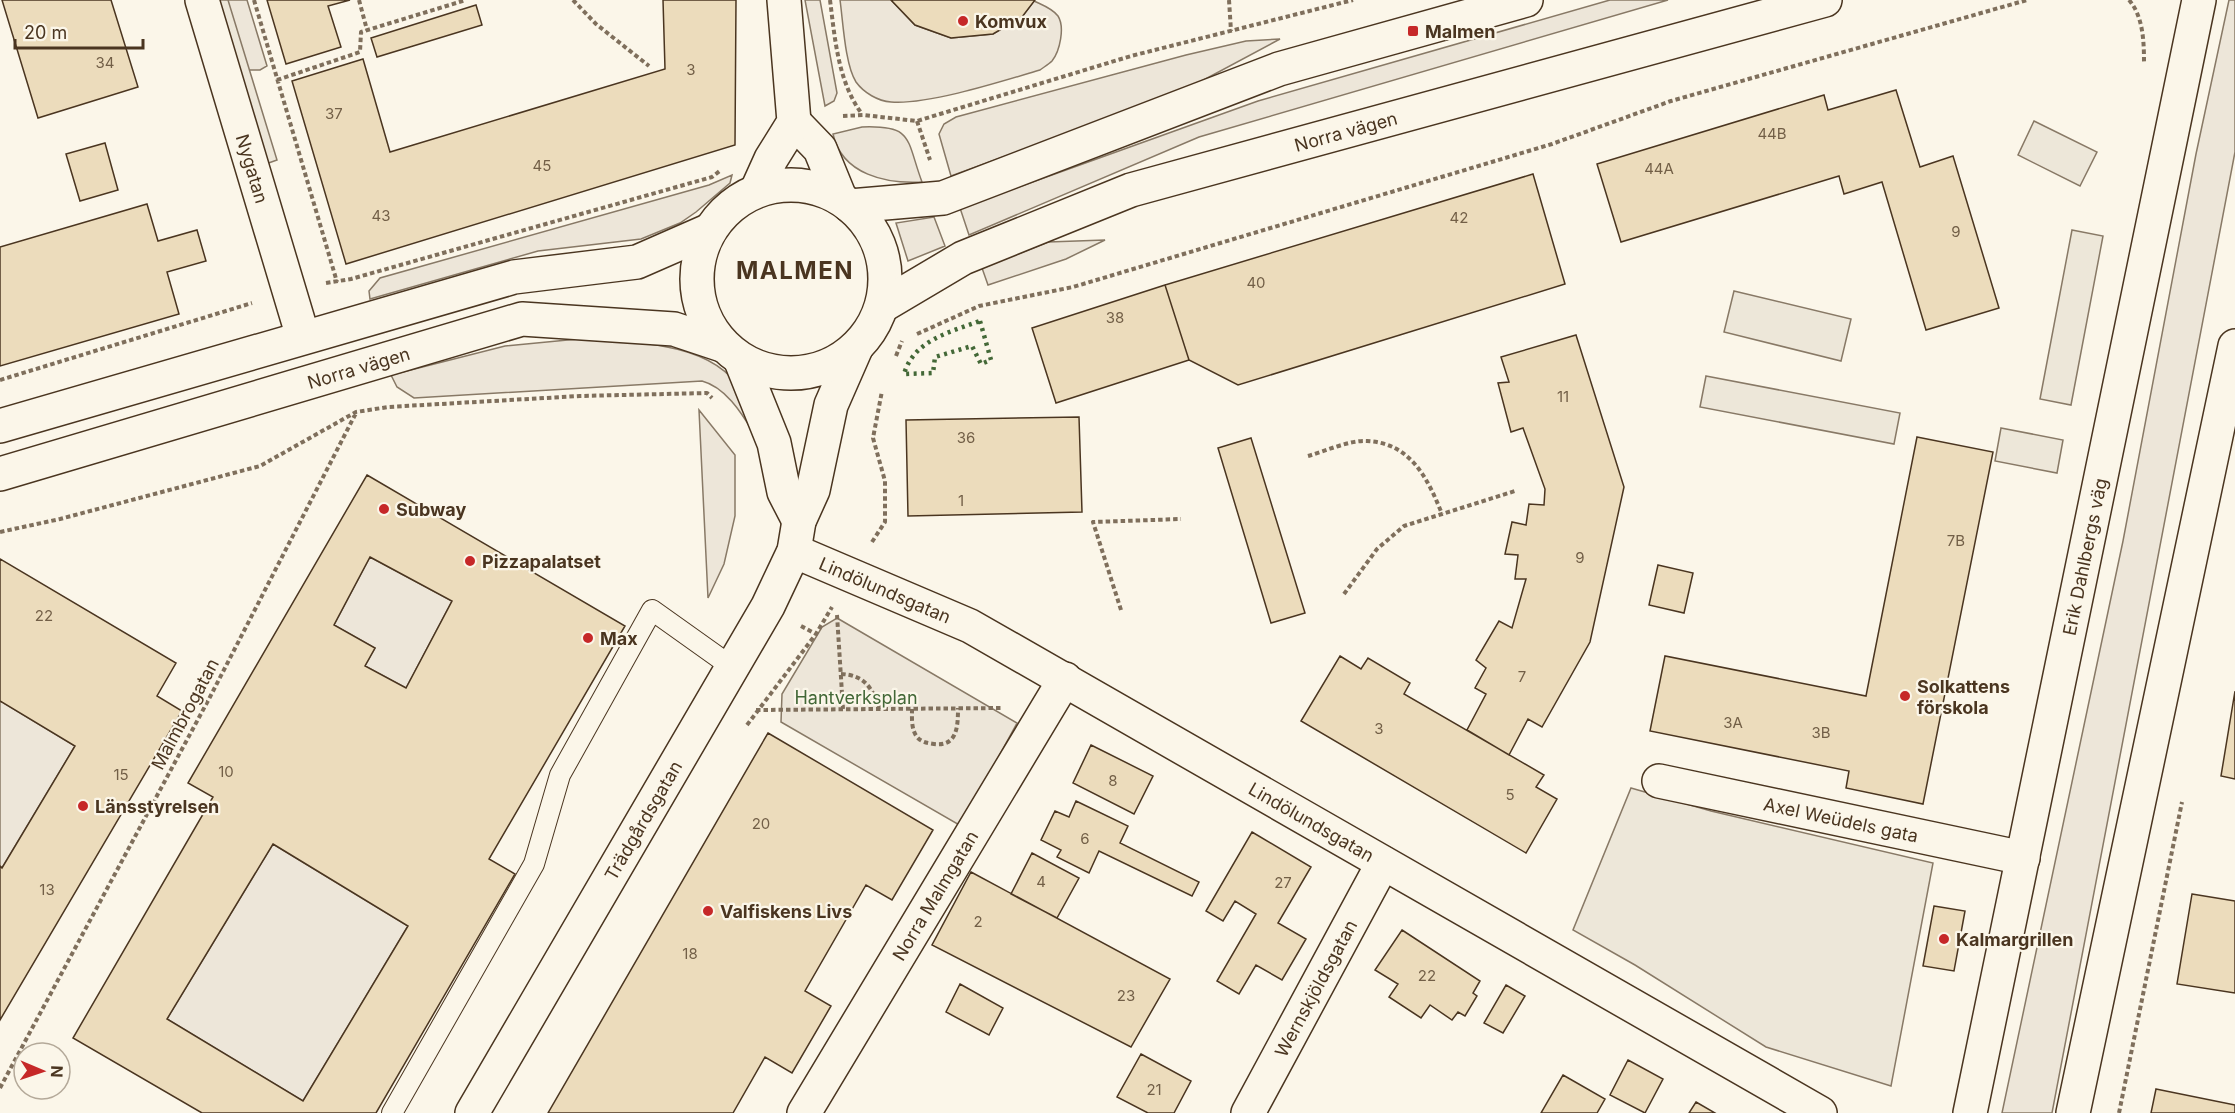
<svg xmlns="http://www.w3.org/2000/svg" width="2235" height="1113" font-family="Inter,sans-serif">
<rect width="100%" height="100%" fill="#fbf6e9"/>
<path fill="#ede6d9" stroke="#887966" stroke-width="1.5" d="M 227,0 L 247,0 L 267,66 L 260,70 L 248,70 Z
M 805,0 L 820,0 L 837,93 L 834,101 L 825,106 Z
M 840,0 L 891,0 L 915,25 L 951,38 L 993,34 L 1022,17 L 1034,1 C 1042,5 1052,8 1058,16 C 1065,27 1060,51 1052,61 C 1049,64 1044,67 1040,70 C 1003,81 928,105 891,102 C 878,101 864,93 856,82 C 845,65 843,21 840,0 Z
M 1610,0 L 1668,0 L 1199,137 L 969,235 L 960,208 L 1258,101 Z
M 2229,0 L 2235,0 L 2235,152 L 2052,1113 L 2002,1113 L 2123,541 L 2196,154 Z
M 1280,39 L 1183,91 L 951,176 L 939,134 L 944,124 L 956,117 L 1186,55 L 1246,41 Z
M 862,127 C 914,125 906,139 922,182 C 887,184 842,175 833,134 Z
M 732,175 L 730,183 L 696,212 L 680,223 L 641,239 L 538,251 L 370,299 L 369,291 L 380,278 L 709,185 Z
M 934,217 L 945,246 L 908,261 L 896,223 Z
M 1105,240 L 1066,259 L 988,285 L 982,268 L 1048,242 Z
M 578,339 C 628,342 713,340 741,391 C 747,403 749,419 753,432 C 741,412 725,387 702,381 L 414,398 L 397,387 L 391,375 L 505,346 Z
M 699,410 L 735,455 L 735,516 L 724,564 L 708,598 Z
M 370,557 L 452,601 L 406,688 L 365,666 L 375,648 L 334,625 Z
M 837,618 L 1017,723 L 961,826 L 781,722 L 782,694 L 822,627 Z
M 0,701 L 75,746 L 2,868 L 0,866 Z
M 273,844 L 408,926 L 303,1101 L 167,1019 Z"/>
<path fill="#ede7d9" stroke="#887966" stroke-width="1.5" d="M 213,0 L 228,0 L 277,160 L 263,165 Z
M 2034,121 L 2097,152 L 2080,186 L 2018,155 Z
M 2072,230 L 2103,236 L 2071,405 L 2040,399 Z
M 1734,291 L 1851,319 L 1841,361 L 1724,332 Z
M 1706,376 L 1900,413 L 1894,444 L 1700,407 Z
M 2001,428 L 2063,440 L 2057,473 L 1995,461 Z
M 1631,788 L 1711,811 L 1933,863 L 1891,1086 L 1766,1047 L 1635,965 L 1573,930 Z"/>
<path fill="#ecdcbc" stroke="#4a3520" stroke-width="1.5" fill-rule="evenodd" d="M 2,0 L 111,0 L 138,87 L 38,118 Z
M 267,0 L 350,0 L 328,6 L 341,47 L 286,64 Z
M 663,0 L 736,0 L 735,145 L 346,264 L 292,81 L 363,59 L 390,152 L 665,69 Z
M 891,0 L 1035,0 L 1022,17 L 993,34 L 951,38 L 915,25 Z
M 476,5 L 482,25 L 377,57 L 371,38 Z
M 1896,90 L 1920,167 L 1953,156 L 1999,308 L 1926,330 L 1882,182 L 1844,194 L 1839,176 L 1621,242 L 1597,164 L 1824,95 L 1828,110 Z
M 105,143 L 118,190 L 80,201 L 66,154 Z
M 1533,174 L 1565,284 L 1238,385 L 1189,360 L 1165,285 Z
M 147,204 L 158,241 L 197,230 L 206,261 L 167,272 L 179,314 L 0,366 L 0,247 Z
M 1165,285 L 1189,360 L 1056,403 L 1032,328 Z
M 1576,335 L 1624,487 L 1590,642 L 1542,727 L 1528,719 L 1509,755 L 1467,730 L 1486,694 L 1475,688 L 1486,668 L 1476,660 L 1499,621 L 1512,628 L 1526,579 L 1515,579 L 1518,555 L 1505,554 L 1512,522 L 1526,525 L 1529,504 L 1544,505 L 1545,489 L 1523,428 L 1511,432 L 1498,383 L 1509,382 L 1501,357 Z
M 1079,417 L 1082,512 L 908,516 L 906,420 Z
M 1917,437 L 1993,452 L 1923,804 L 1846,788 L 1849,771 L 1650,731 L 1665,656 L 1866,696 Z
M 1251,438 L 1305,613 L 1271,623 L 1218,448 Z
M 367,475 L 625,626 L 489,859 L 515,874 L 376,1113 L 202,1113 L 73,1038 L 213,797 L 188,783 ZM 370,557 L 452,601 L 406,688 L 365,666 L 375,648 L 334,625 ZM 273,844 L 408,926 L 303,1101 L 167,1019 Z
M 0,559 L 176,663 L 157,696 L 182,711 L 0,1020 L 0,866 L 2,868 L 75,746 L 0,701 Z
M 1658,565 L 1693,573 L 1684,613 L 1649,605 Z
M 1340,656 L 1361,669 L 1368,658 L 1410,683 L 1404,694 L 1544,775 L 1536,787 L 1557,799 L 1526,853 L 1301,721 Z
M 2235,691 L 2235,779 L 2221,776 Z
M 768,733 L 933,830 L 892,900 L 866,885 L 805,991 L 831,1006 L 792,1073 L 765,1057 L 733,1113 L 548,1113 Z
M 1091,745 L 1153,776 L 1134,814 L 1073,783 Z
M 1076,801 L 1128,826 L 1120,843 L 1199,882 L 1192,896 L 1099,851 L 1089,873 L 1057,857 L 1061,850 L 1041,840 L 1055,811 L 1069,817 Z
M 1252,832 L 1311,867 L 1278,923 L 1306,939 L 1282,980 L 1256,965 L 1239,994 L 1217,981 L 1256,914 L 1235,901 L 1223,921 L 1206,911 Z
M 1032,853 L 1079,878 L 1057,918 L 1011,894 Z
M 971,872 L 1170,979 L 1131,1047 L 932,945 Z
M 2192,894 L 2235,901 L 2235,993 L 2177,984 Z
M 1934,906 L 1965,911 L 1954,971 L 1923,966 Z
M 1402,930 L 1480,981 L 1473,993 L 1477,996 L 1465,1016 L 1458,1012 L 1452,1020 L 1430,1005 L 1421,1018 L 1389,997 L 1398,984 L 1375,970 Z
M 960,984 L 1003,1008 L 989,1035 L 946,1012 Z
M 1506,985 L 1525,996 L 1503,1033 L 1484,1023 Z
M 1141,1054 L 1191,1081 L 1174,1113 L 1148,1113 L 1117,1097 Z
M 1628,1060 L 1663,1079 L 1645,1113 L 1610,1095 Z
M 1563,1075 L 1605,1099 L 1597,1113 L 1541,1113 Z
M 2156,1089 L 2235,1105 L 2235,1113 L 2151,1113 Z
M 1696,1102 L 1715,1113 L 1689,1113 Z"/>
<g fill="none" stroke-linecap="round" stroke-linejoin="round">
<defs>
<path id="service" d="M 392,1113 L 534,864 L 560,775 L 652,610 L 732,667"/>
<g id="minor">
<path id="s1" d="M 202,0 L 303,337"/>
<path d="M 794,122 L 820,149 L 840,198"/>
<path d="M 757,190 L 771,159 L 794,122 L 784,0"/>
<path d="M 741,361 L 774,443 L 784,492 L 799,521"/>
<path id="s2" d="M 794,551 L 970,626 L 1820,1113"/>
<path id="s3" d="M 1659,781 L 2023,858"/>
<path id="s4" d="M 472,1113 L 768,606 L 794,551 L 799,521 L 813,490 L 831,405 L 856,348"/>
<path id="s5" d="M 804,1113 L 1065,679"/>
<path id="s6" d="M 1248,1113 L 1383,863"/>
</g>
<g id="tertiary">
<circle cx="791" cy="279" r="94"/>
<path d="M 850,206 L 943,198 L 1279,69 L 1526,0"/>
<path id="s7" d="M 882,306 L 963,258 L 1131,190 L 1825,0"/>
<path d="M 0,426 L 514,277 L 637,262 L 710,230"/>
<path id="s8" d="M 0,474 L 522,319 L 674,329 L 722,345"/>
</g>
<g id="secondary">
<path id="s9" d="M 1970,1113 L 2199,0"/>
<path d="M 2073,1113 L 2235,346"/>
</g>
</defs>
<use href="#service" stroke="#4a3520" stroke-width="22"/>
<use href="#minor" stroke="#4a3520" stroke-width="36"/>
<use href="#tertiary" stroke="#4a3520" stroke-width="36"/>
<use href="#secondary" stroke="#4a3520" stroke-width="36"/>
<path stroke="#7f6f5c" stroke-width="4" stroke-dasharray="4.5 3" stroke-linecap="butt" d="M 254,0 L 337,282
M 359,0 L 367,30
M 573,0 L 596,24 L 649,66
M 830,0 C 835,39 838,82 862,114
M 1229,0 L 1231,31
M 2129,0 C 2143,16 2144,41 2144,62
M 277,80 L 360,52 L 361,32 L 466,0
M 843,116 L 863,115 L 917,121 L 1131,56 L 1353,0
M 917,121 L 930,160
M 326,283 L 351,279 L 712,177 L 721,170
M 917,334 L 979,306 L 1073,287 L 1552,144 L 1671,101 L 2027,0
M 896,356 L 902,341
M 0,380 L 252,303
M 1308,456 C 1326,451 1349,440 1367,441 C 1411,443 1428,479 1442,514
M 0,532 L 60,519 L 260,466 L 356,412 L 388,407 L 580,396 L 707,393 L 712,398
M 872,542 L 885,522 L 885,481 L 873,438 L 882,391
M 1344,594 L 1377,549 L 1404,526 L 1515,491
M 1121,610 L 1093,522 L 1181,519
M 837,615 L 843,709
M 801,626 L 816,634
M 841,674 C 865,675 872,688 880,709
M 912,709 C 912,718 911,729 917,737 C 921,742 927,743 934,744 C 957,747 958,727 958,708
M 756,710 L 1002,708
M 747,725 L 816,634 L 832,607
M 0,1088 L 210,697 L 356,413
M 2119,1113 L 2182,802"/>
<use href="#service" stroke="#fbf6e9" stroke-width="20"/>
<use href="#minor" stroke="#fbf6e9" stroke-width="33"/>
<use href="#tertiary" stroke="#fbf6e9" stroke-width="33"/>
<use href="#secondary" stroke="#fbf6e9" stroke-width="33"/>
<path stroke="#436837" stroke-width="4.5" stroke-dasharray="3 4.5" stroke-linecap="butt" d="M 980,321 L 991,360 L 981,364 L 972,346 L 935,357 L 933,373 L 904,374 C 914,340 950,332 980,321 Z"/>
</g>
<g fill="#c62828" stroke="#fbf6e9" stroke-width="2">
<circle cx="963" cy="21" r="6"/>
<rect x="1407" y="25" width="12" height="12" rx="3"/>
<circle cx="384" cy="509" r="6"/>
<circle cx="470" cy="561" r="6"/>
<circle cx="588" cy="638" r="6"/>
<circle cx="1905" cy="696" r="6"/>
<circle cx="83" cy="806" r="6"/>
<circle cx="708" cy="911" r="6"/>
<circle cx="1944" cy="939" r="6"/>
</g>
<g text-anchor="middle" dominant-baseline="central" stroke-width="4.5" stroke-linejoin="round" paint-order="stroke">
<g font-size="15" fill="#725f47">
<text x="105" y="62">34</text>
<text x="691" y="69">3</text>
<text x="334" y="113">37</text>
<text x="1772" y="133">44B</text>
<text x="542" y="165">45</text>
<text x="1659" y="168">44A</text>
<text x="381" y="215">43</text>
<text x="1459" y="217">42</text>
<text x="1956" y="231">9</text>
<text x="1256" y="282">40</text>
<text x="1115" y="317">38</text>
<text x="1563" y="396">11</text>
<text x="966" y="437">36</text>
<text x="961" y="500">1</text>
<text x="1956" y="540">7B</text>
<text x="1580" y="557">9</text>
<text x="44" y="615">22</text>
<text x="1522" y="676">7</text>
<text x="1733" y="722">3A</text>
<text x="1379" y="728">3</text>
<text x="1821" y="732">3B</text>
<text x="226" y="771">10</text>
<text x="121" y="774">15</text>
<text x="1113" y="780">8</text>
<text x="1510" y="794">5</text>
<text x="761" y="823">20</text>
<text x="1085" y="838">6</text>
<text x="1041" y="881">4</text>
<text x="1283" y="882">27</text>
<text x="47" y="889">13</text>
<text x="978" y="921">2</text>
<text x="690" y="953">18</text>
<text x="1427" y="975">22</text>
<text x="1126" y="995">23</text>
<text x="1154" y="1089">21</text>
</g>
<g font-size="18" font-weight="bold" fill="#4a3520" stroke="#fbf6e9" text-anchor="start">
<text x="975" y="21">Komvux</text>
<text x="1425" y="31">Malmen</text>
<text x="396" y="509">Subway</text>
<text x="482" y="561">Pizzapalatset</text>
<text x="600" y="638">Max</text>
<text x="1917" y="686">Solkattens<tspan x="1917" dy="21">förskola</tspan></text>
<text x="95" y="806">Länsstyrelsen</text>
<text x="720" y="911">Valfiskens Livs</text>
<text x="1956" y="939">Kalmargrillen</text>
</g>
<g font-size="18" fill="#4a3520" stroke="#fbf6e9">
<text stroke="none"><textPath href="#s7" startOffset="498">Norra vägen</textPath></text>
<text stroke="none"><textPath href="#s1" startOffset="176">Nygatan</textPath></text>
<text stroke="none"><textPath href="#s8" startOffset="374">Norra vägen</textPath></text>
<text stroke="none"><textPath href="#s9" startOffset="568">Erik Dahlbergs väg</textPath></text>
<text stroke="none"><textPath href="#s2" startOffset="99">Lindölundsgatan</textPath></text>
<text transform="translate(185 714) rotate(-62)">Malmbrogatan</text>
<text stroke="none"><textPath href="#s3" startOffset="186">Axel Weüdels gata</textPath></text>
<text stroke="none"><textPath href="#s4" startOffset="339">Trädgårdsgatan</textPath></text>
<text stroke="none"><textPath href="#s2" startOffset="585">Lindölundsgatan</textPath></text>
<text stroke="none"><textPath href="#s5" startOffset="254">Norra Malmgatan</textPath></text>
<text stroke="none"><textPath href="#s6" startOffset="142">Wernskjöldsgatan</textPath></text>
</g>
<g font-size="18" fill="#436837" stroke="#fbf6e9">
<text x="856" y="697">Hantverksplan</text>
</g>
<g font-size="24" font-weight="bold" letter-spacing="1.5" fill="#4a3520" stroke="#fbf6e9">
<text x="795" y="270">MALMEN</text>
</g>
</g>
<g transform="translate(42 1071) rotate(92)"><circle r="28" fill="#fbf6e9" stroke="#b4a999" stroke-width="1.5"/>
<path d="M0-4.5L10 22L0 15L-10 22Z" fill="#c62828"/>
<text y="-9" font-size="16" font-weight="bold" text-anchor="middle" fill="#4a3520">N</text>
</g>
<path d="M15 39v9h128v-9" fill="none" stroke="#4a3520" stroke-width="3"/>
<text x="24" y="39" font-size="18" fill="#4a3520" stroke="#fbf6e9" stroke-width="4.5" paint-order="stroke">20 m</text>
</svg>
